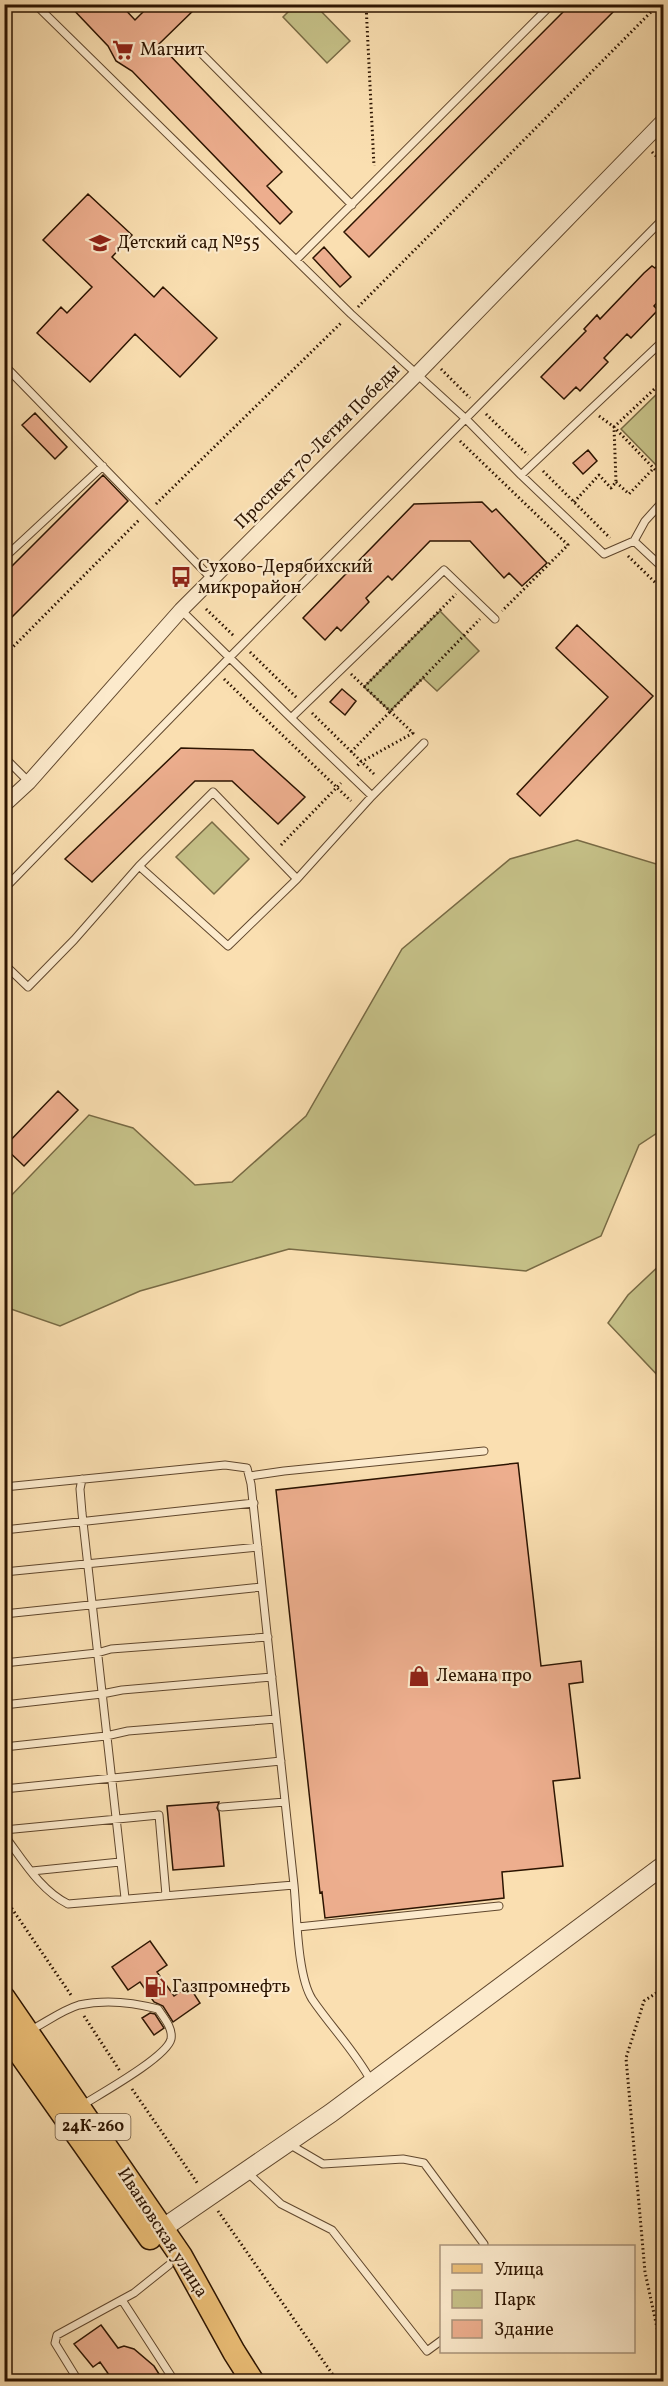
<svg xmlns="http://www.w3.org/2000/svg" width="668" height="2386" font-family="Vollkorn,serif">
<rect width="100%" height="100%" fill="#fadfb1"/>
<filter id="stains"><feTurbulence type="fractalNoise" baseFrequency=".00333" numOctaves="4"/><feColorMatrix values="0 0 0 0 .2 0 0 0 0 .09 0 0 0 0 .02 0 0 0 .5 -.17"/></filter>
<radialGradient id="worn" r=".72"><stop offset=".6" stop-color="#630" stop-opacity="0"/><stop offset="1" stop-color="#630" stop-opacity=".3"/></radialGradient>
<path fill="#c5c087" stroke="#786a44" stroke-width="1.5" d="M 296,4 L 315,5 L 350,41 L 327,63 L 283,17 Z
M 663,388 L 663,461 L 657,466 L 621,429 Z
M 440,611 L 479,651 L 437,691 L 423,678 L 390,711 L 364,687 Z
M 212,822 L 249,859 L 214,894 L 176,857 Z
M 577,840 L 663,866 L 663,1129 L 639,1145 L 601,1236 L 526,1271 L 289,1249 L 140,1291 L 60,1326 L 5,1307 L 5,1202 L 89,1115 L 133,1128 L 195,1185 L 232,1182 L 306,1116 L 402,949 L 510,859 Z
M 663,1262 L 663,1381 L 608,1323 L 628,1295 Z"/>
<path fill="#edae8e" stroke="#2c1401" stroke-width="1.5" d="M 68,4 L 120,4 L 135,20 L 151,4 L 200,4 L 159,44 L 282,172 L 267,186 L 292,212 L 280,224 L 132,71 L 116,61 L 108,46 Z
M 571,4 L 621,4 L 369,257 L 344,232 Z
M 88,194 L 132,235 L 112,257 L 154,297 L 163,287 L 217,338 L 180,377 L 135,334 L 90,382 L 37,333 L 61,307 L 67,313 L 92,287 L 43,240 Z
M 324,247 L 351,277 L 340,287 L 313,258 Z
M 663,260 L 663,296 L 654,306 L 658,310 L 631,338 L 627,334 L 604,358 L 608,362 L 580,391 L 576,387 L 564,399 L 541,377 L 586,331 L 584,329 L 597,315 L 600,319 L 644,273 L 652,266 L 655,268 Z
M 35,413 L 67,447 L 55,459 L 22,425 Z
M 588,450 L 597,461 L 583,474 L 573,463 Z
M 103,475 L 128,501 L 4,625 L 4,574 Z
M 482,502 L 492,512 L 496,509 L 547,563 L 522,586 L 509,573 L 504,578 L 470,541 L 430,541 L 392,580 L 388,576 L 366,598 L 369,602 L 341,631 L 337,627 L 325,640 L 303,618 L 414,504 Z
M 577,625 L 653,696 L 540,816 L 517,794 L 608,697 L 556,648 Z
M 342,689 L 356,701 L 345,715 L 330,702 Z
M 181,748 L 253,750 L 305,797 L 278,824 L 232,781 L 195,781 L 92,882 L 65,859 Z
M 58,1091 L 78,1110 L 24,1166 L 4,1147 Z
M 518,1463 L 541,1666 L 581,1661 L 583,1682 L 569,1684 L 580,1778 L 553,1781 L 563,1866 L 502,1872 L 504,1898 L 325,1918 L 322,1892 L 320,1893 L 276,1490 Z
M 219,1802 L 217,1808 L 219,1812 L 224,1866 L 173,1870 L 167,1806 Z
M 150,1941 L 167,1965 L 157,1972 L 174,1996 L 189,1986 L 200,2003 L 173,2022 L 163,2006 L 154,2002 L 140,1982 L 128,1990 L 112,1967 Z
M 150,2013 L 155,2014 L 164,2028 L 154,2035 L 142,2018 Z
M 101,2325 L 118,2348 L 124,2346 L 134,2349 L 154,2366 L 164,2382 L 114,2382 L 100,2362 L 93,2367 L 74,2344 Z"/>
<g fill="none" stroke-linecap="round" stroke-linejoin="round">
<defs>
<path id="service" d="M 35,4 L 351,314 L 466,419 L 521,475 L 664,340
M 202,54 L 352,205
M 296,260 L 552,4
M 4,365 L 212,579
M 521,475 L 604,554 L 634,541
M 664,500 L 645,521 L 634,541 L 664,569
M 4,558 L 103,466
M 181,610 L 291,718 L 444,570 L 495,619
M 4,757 L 29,782
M 372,796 L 424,743
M 139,866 L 228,946 L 297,879
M 4,889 L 229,658 L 664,218
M 4,964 L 28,987 L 74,940 L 139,866 L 213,792 L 297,879 L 372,796 L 291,718
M 250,1476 L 284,1471 L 484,1451
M 82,1479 L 80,1489 L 82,1513 L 125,1898
M 4,1487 L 225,1465 L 247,1468 L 251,1484 L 294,1885 L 68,1904 C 40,1890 23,1860 4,1835
M 4,1530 L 254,1503
M 4,1572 L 258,1547
M 4,1614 L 262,1587
M 4,1663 L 97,1653 L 111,1649 L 268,1637
M 4,1705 L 102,1694 L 122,1690 L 272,1677
M 4,1747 L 106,1736 L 128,1731 L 276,1719
M 4,1789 L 281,1761
M 222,1807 L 285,1802
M 4,1830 L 159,1815 L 166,1895
M 32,1871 L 120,1862
M 294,1885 C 297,1914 297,1975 312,1999 C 331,2027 355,2051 371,2081
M 298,1927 L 499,1906
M 29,2031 C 45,2023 62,2010 79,2005 C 106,1999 132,2002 158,2009 C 164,2018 173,2028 171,2039 C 167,2057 100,2094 81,2106
M 289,2144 L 323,2164 L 403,2159 L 424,2163 L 484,2244 L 483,2246
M 247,2172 L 281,2204 L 332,2230 L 427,2351 L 442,2340
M 122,2300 L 175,2382
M 79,2382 L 55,2343 L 57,2335 L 134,2293 L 169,2265"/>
<path id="minor" d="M 4,805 L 29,782 L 181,610 L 416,375 L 664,120"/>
<path id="tertiary" d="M 153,2235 L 331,2113 L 664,1865"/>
<path id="primary" d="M 4,1998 L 181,2256 L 234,2352 L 253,2382
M 4,2031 L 150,2238"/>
</defs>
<use href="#service" stroke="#60472d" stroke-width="9"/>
<use href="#minor" stroke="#60472d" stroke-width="16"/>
<use href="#tertiary" stroke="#60472d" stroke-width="20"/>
<use href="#primary" stroke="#2c1401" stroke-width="25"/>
<path stroke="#2c1401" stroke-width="3" stroke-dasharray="1.5 3" stroke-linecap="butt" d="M 366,4 L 374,166
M 652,152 L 664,164
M 358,307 L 659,4
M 441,369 L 470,398
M 486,414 L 528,455
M 599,416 L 614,427 L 664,479
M 460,441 L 568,545 L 502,611
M 543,471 L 610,538
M 616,482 L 629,494 L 653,469
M 574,502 L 599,475 L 611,488 L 616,482 L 614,427 L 664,380
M 156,504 L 342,322
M 628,556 L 664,591
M 181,577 L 188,585
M 206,609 L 235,637
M 250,652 L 297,698
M 4,656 L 140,519
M 351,674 L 413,733 L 361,762 L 356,767
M 224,679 L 351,801
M 364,687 L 456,594
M 312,713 L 376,776
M 351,752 L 480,619
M 281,845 L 341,783
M 4,1897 L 71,1995
M 664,1988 L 644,2001 L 626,2058 L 645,2272 L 664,2360
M 84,2016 L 120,2071
M 132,2089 L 198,2184
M 218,2211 L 338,2382"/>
<use href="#service" stroke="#fceacc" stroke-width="7"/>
<use href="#minor" stroke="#fceacc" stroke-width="14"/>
<use href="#tertiary" stroke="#fceacc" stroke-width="18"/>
<use href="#primary" stroke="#edc078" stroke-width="22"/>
</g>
<defs>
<symbol id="supermarket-bare" viewBox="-9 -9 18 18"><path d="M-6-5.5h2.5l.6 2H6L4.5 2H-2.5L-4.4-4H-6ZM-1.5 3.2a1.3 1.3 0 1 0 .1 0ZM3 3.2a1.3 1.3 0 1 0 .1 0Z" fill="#8f2418" stroke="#fceacc" stroke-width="2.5" paint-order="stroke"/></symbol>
<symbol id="school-bare" viewBox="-9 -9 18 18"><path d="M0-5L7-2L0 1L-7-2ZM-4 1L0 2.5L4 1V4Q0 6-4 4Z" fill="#8f2418" stroke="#fceacc" stroke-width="2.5" paint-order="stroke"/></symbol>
<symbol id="bus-bare" viewBox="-9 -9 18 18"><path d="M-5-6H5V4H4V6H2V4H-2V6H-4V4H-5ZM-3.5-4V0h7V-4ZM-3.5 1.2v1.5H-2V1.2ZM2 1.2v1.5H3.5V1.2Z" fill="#8f2418" stroke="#fceacc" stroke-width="2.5" paint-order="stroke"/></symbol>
<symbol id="shop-bare" viewBox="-9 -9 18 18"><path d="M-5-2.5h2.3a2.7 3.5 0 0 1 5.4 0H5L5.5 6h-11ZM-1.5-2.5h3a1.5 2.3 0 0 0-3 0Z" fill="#8f2418" stroke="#fceacc" stroke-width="2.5" paint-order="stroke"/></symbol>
<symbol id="fuel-bare" viewBox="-9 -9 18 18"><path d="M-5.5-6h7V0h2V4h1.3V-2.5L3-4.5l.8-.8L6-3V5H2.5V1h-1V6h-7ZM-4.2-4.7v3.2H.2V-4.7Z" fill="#8f2418" stroke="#fceacc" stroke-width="2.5" paint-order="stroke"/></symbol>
</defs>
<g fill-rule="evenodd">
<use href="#supermarket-bare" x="108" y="35" width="30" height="30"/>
<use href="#school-bare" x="85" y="228" width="30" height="30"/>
<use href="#bus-bare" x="166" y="562" width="30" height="30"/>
<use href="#shop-bare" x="404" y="1661" width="30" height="30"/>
<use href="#fuel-bare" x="140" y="1972" width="30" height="30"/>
</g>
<g text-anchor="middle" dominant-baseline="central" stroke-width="4.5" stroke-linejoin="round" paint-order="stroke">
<rect fill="#fceacc" stroke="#6a543e" stroke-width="1.5" x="55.5" y="2114" width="75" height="26" rx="4.5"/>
<g font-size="16" font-weight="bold" fill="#2c1401">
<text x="93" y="2127">24К-260</text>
</g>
<g font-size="18" fill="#2c1401" stroke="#fceacc" text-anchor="start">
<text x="140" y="50">Магнит</text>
<text x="117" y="243">Детский сад №55</text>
<text x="198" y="567">Сухово-Дерябихский<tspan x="198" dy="21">микрорайон</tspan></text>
<text x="436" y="1676">Лемана про</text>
<text x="172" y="1987">Газпромнефть</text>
</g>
<g font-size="18" fill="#2c1401" stroke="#fceacc">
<text transform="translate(318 447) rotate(-45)">Проспект 70-Летия Победы</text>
<text transform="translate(162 2233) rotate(57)">Ивановская улица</text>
</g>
</g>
<rect width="668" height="2386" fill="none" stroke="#fadfb1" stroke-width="24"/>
<rect x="6" y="6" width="656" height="2374" fill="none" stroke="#2c1401" stroke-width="3"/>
<rect x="12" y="12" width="644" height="2362" fill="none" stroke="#2c1401" stroke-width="1.5"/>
<rect x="440" y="2245" width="195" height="108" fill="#fceacc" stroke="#a9947b" stroke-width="1.5"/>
<rect x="452" y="2264" width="30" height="9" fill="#edc078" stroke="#a9947b" stroke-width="1.5"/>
<text x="494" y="2275" font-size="18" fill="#2c1401">Улица</text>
<rect x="452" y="2290" width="30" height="18" fill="#c5c087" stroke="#a9947b" stroke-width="1.5"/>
<text x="494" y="2305" font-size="18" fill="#2c1401">Парк</text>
<rect x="452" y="2320" width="30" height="18" fill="#edae8e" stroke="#a9947b" stroke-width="1.5"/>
<text x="494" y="2335" font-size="18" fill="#2c1401">Здание</text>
<rect width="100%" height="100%" filter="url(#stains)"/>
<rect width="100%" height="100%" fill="url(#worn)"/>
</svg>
